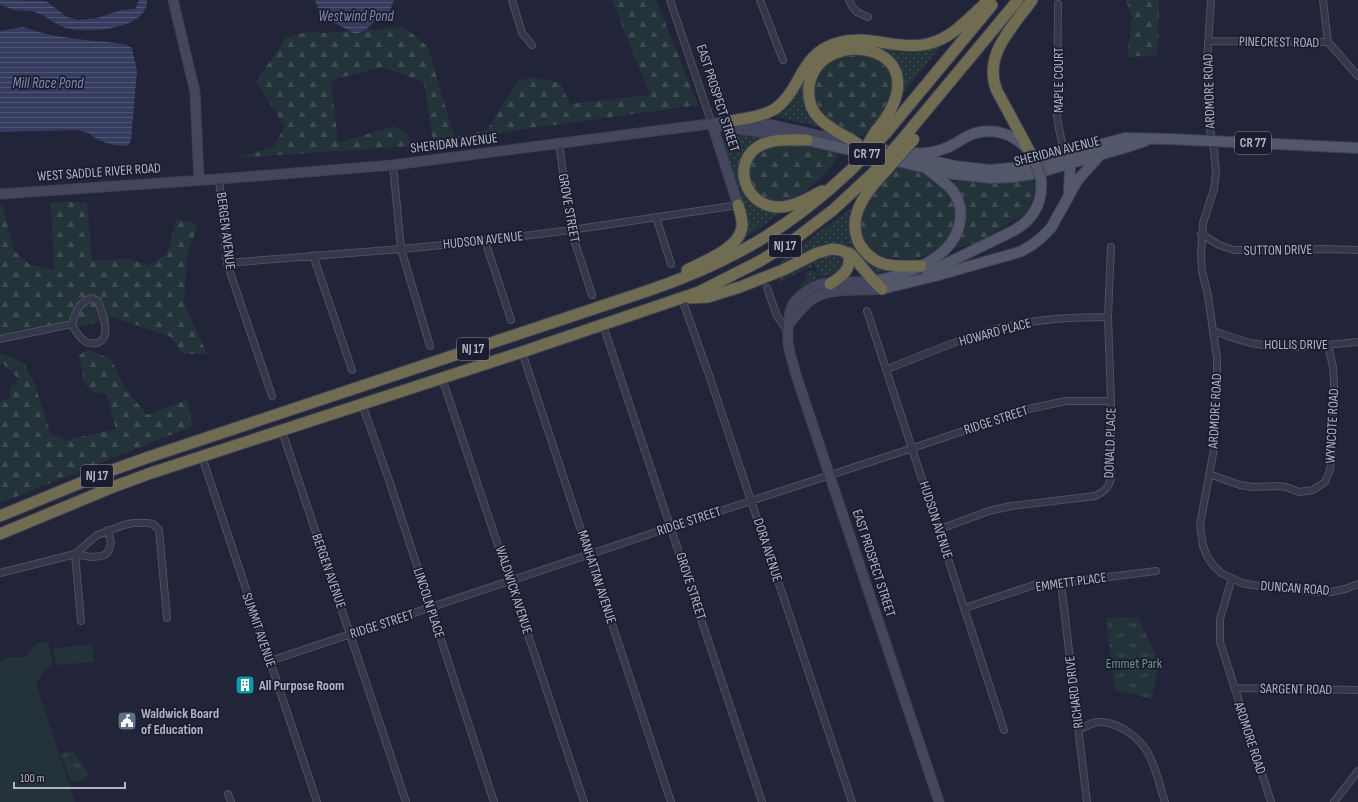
<svg xmlns="http://www.w3.org/2000/svg" width="1358" height="802" font-family="'Sofia Sans Condensed',sans-serif">
<defs>
<pattern id="grass-dots" width="8" height="8" patternUnits="userSpaceOnUse"><rect width="8" height="8" fill="#24323a"/><path d="M2 2h.1M6 6h.1" fill="none" stroke="#414d55" stroke-width="1.8" stroke-linecap="round"/></pattern>
<pattern id="forest-firs" width="22" height="20" patternUnits="userSpaceOnUse"><rect width="22" height="20" fill="#24323a"/><path d="M5 1l3.5 6h-7zM16 11l3.5 6h-7z" fill="#414d55"/></pattern>
<pattern id="park-tufts" width="24" height="20" patternUnits="userSpaceOnUse"><rect width="24" height="20" fill="#24323a"/><path d="M3 7l-1-3M5 7V3M7 7l1-3M15 17l-1-3M17 17v-4M19 17l1-3" fill="none" stroke="#414d55"/></pattern>
<pattern id="water-rules" width="6" height="5" patternUnits="userSpaceOnUse"><rect width="6" height="5" fill="#353c60"/><path d="M0 2.5h6" fill="none" stroke="#505675"/></pattern>
</defs>
<rect width="100%" height="100%" fill="#222539"/>
<path fill="url(#grass-dots)" d="M 875,47 L 923,50 L 940,47 L 900,97 C 904,76 899,52 875,47 Z
M 808,74 L 805,84 L 810,112 L 819,127 L 770,115 Z
M 734,132 L 754,134 L 766,137 L 769,210 L 780,213 L 741,241 L 745,214 L 724,145 C 726,139 728,136 734,132 Z
M 849,209 L 853,211 L 854,241 L 894,271 L 874,277 C 868,269 862,258 855,252 C 832,231 803,255 781,265 L 781,261 Z
M 829,253 L 842,256 L 845,262 C 840,271 831,275 820,278 C 818,270 814,267 812,260 Z
M 811,261 L 813,267 L 804,270 L 778,283 L 781,276 Z
M 812,270 L 816,272 L 818,276 L 817,279 L 802,287 L 790,299 L 807,277 L 806,272 Z"/>
<path fill="url(#forest-firs)" d="M 612,0 L 656,0 L 698,105 L 433,142 L 424,82 L 382,67 L 331,80 L 338,143 L 393,126 L 408,133 L 410,146 L 235,158 L 273,147 L 285,127 L 256,82 L 286,38 L 306,32 L 326,33 L 404,27 L 428,47 L 454,137 L 487,130 L 518,81 L 533,77 L 560,83 L 570,104 L 650,95 Z
M 1126,0 L 1159,0 L 1158,55 L 1127,57 L 1132,17 Z
M 842,50 L 873,56 L 887,65 L 892,75 L 893,90 L 887,103 L 873,127 L 862,136 C 826,128 823,117 809,86 L 823,58 Z
M 772,141 L 817,147 L 839,153 C 828,175 796,207 769,200 C 762,199 757,195 754,189 C 747,175 748,169 753,154 Z
M 896,166 L 928,175 L 941,183 L 995,178 L 1032,171 L 1035,189 L 1028,212 L 976,243 L 911,259 L 884,257 L 873,252 L 865,242 L 860,226 L 861,208 Z
M 51,202 L 87,202 L 92,261 L 130,258 L 148,266 L 167,253 L 177,219 L 198,225 L 187,254 L 184,303 L 207,354 L 183,354 L 169,336 L 112,317 L 81,327 L 45,328 L 0,335 L 0,204 L 2,204 L 14,251 L 29,264 L 54,270 Z
M 87,349 L 111,359 L 125,388 L 147,415 L 187,400 L 193,426 L 0,503 L 0,401 L 10,398 L 10,388 L 19,379 L 2,363 L 0,366 L 0,353 L 24,363 L 35,385 L 51,434 L 66,440 L 116,429 L 106,393 L 93,392 L 85,384 L 79,356 Z"/>
<path fill="url(#park-tufts)" d="M 1138,617 L 1155,654 L 1157,671 L 1152,699 L 1115,690 L 1106,618 Z
M 73,751 L 88,773 L 86,777 L 80,782 L 70,780 L 61,753 Z"/>
<path fill="#24323a" d="M 48,641 L 53,665 L 44,671 L 36,683 L 75,802 L 0,802 L 0,662 L 11,657 L 25,657 L 37,643 Z
M 92,644 L 94,662 L 56,665 L 54,648 Z"/>
<path fill="url(#water-rules)" d="M 0,0 L 46,1 L 67,17 L 78,20 L 97,18 L 121,10 L 135,9 L 139,0 L 147,0 C 149,30 83,35 63,27 C 52,22 43,13 30,11 C 25,10 20,11 15,10 C 10,9 5,6 0,5 Z
M 315,0 L 394,0 L 387,19 L 383,16 L 376,17 C 371,27 366,31 355,34 L 331,21 L 324,22 L 320,14 Z
M 23,27 C 56,39 90,40 124,44 L 132,48 L 137,71 L 131,140 L 128,146 L 115,145 L 106,143 L 97,139 L 88,133 L 76,130 L 0,132 L 0,31 Z"/>
<g fill="none" stroke-linecap="round" stroke-linejoin="round">
<defs>
<path id="street" d="M 512,0 L 522,33 L 532,45
M 670,0 L 712,124
M 760,0 L 783,60
M 849,0 C 853,11 858,13 868,17
M 1211,0 L 1207,61 L 1207,99 L 1210,130 L 1214,150 L 1216,171 L 1214,189 L 1203,223 L 1201,254 L 1202,271 L 1208,296 L 1217,358 L 1217,386 L 1214,449 L 1200,525 L 1203,546 L 1207,556 L 1213,565 L 1221,573 L 1242,583 L 1252,585 L 1317,592 L 1331,592 L 1345,589 L 1358,584
M 1323,0 L 1328,42
M 1058,4 L 1057,116 L 1059,129 L 1065,155
M 1208,41 L 1328,42 L 1358,76
M 559,143 L 571,230 L 592,295
M 393,165 L 401,249 L 430,346
M 219,179 L 227,263 L 272,396
M 656,217 L 671,264
M 1201,234 L 1219,245 L 1234,250 L 1326,249 L 1358,250
M 485,241 L 511,320
M 313,255 L 352,370
M 227,263 L 401,249 L 485,241 L 571,230 L 738,205
M 767,288 L 777,316 L 788,332
M 91,298 L 98,301 C 101,310 109,328 104,337 C 103,340 100,342 97,343 C 84,346 77,334 72,324 C 76,311 78,304 91,298 Z
M 682,299 L 709,375 L 852,802
M 867,311 L 1004,730
M 603,325 L 762,802
M 1213,331 C 1227,335 1242,342 1257,344 C 1290,350 1325,345 1358,342
M 0,339 L 72,324
M 522,352 L 671,802
M 887,369 C 924,355 961,338 999,328 C 1035,319 1071,317 1108,317
M 442,378 L 584,802
M 362,404 L 390,483 L 494,802
M 282,431 L 406,802
M 202,457 L 317,802
M 1209,474 L 1240,485 L 1253,487 L 1277,486 L 1286,487 L 1299,492 L 1313,490 L 1325,482 L 1330,470 L 1333,444 L 1334,382 L 1333,367 L 1328,345
M 940,529 L 989,511 L 1011,506 L 1095,496 C 1104,492 1109,488 1111,478 L 1111,401 L 1108,317 L 1111,247
M 0,573 L 75,554 L 91,557 L 102,556 L 106,554 L 109,550 L 111,543 L 108,530
M 1232,578 L 1220,619 L 1220,642 L 1271,802
M 1061,583 L 1087,802
M 965,608 L 1037,584 L 1061,583 L 1156,571
M 81,621 L 75,554 L 97,535 L 124,525 L 133,523 L 147,523 L 153,524 L 159,530 L 167,618
M 270,661 L 671,527 L 913,448 L 1028,409 L 1066,401 L 1111,401
M 1235,688 L 1358,690
M 1079,730 C 1086,726 1094,721 1102,722 C 1122,724 1140,738 1149,755 C 1156,768 1160,787 1165,802
M 228,794 L 231,802
M 1334,802 L 1358,771"/>
<path id="secondary" d="M 173,0 L 195,92 L 199,180
M 712,124 L 738,205
M 717,125 C 742,131 767,132 792,137
M 0,194 L 219,179 L 393,165 L 732,121 L 773,125 L 852,143
M 875,281 C 859,283 837,281 822,284 C 811,287 796,297 791,308 C 789,314 787,336 788,342 C 789,352 793,362 795,372 L 939,802
M 789,324 C 796,316 802,307 810,301 C 829,286 860,292 882,289"/>
<path id="primary" d="M 807,140 L 952,174 L 991,178 L 1015,177 L 1037,173 L 1127,147 L 1145,141
M 867,146 L 955,166 L 989,170 L 1012,168 L 1034,165 L 1076,151 L 1125,138 L 1170,139 L 1358,148
M 916,153 C 926,154 936,152 946,148 C 954,145 962,139 970,135 C 989,127 1012,132 1026,148
M 1067,159 L 1070,169 L 1069,192
M 927,273 L 1013,231 C 1033,220 1043,204 1041,180
M 875,281 C 907,275 955,258 960,221 C 962,211 959,200 953,191 C 946,183 936,176 927,169
M 882,289 L 935,276 L 1009,255 L 1022,251 L 1032,245 L 1042,237 L 1051,228 L 1077,181 L 1100,155"/>
<path id="highway" d="M 732,121 C 746,118 761,117 773,110 C 798,95 800,60 827,47 C 864,28 901,56 937,41 C 957,33 973,14 989,0
M 886,133 L 992,5
M 905,136 L 1018,0
M 807,140 C 792,140 775,138 761,145 C 730,161 744,207 779,207 C 794,207 808,198 822,191
M 858,144 C 845,135 828,129 818,117 C 810,109 808,97 809,86 C 819,22 948,44 876,131
M 1031,154 L 997,91 C 982,55 1013,27 1032,0
M 882,175 C 864,194 846,219 860,245 C 866,254 874,261 884,264 C 896,267 909,266 921,266
M 687,270 C 704,261 739,249 742,227 C 743,220 740,212 738,205
M 830,284 C 844,275 851,270 849,253
M 690,298 L 708,297 L 740,287 L 783,270 L 817,253 L 832,249 L 840,250 L 852,255 L 871,278 L 882,289
M 0,516 L 107,472 L 146,458 L 647,291 C 730,263 790,228 853,168
M 0,534 L 113,487 L 151,473 L 522,352 L 699,292 L 760,261 L 791,242 L 833,210 L 873,173"/>
</defs>
<use href="#street" stroke="#4d5061" stroke-width="8"/>
<use href="#secondary" stroke="#3f4153" stroke-width="11"/>
<use href="#primary" stroke="#3f4153" stroke-width="12"/>
<use href="#highway" stroke="#3d4051" stroke-width="13"/>
<use href="#street" stroke="#353849" stroke-width="6"/>
<use href="#secondary" stroke="#43465c" stroke-width="9"/>
<use href="#primary" stroke="#53576a" stroke-width="10"/>
<use href="#highway" stroke="#6f6c52" stroke-width="11"/>
<defs>
<path id="primary-bridge" d="M 1031,154 L 1037,167 L 1041,180"/>
<path id="highway-bridge" d="M 866,147 L 876,131
M 853,168 L 886,133
M 873,173 L 905,136
M 882,175 L 914,139"/>
</defs>
<use href="#primary-bridge" stroke="#3f4153" stroke-width="12" stroke-linecap="butt"/>
<use href="#highway-bridge" stroke="#3d4051" stroke-width="13" stroke-linecap="butt"/>
<use href="#primary-bridge" stroke="#53576a" stroke-width="10"/>
<use href="#highway-bridge" stroke="#6f6c52" stroke-width="11"/>
</g>
<defs>
<symbol id="building-square" viewBox="-11 -11 22 22"><rect x="-9" y="-9" width="18" height="18" rx="4" fill="#0f9aa8" stroke="#1b1d2e"/><path d="M-4-6H4V6H1V3H-1V6H-4ZM-2.5-4.3h1.7v1.8h-1.7ZM.8-4.3h1.7v1.8H.8ZM-2.5-1h1.7V.8h-1.7ZM.8-1h1.7V.8H.8Z" fill="#fff"/></symbol>
<symbol id="civic-square" viewBox="-11 -11 22 22"><rect x="-9" y="-9" width="18" height="18" rx="4" fill="#5c6f8a" stroke="#1b1d2e"/><path d="M-.6-6.5H3V-4.5H.6V-3L4-1V1h2V6H-6V1h2V-1L-.6-3ZM-1.2 2.5V6h2.4V2.5Z" fill="#fff"/></symbol>
</defs>
<g fill-rule="evenodd">
<use href="#building-square" x="234" y="674" width="22" height="22"/>
<use href="#civic-square" x="116" y="710" width="22" height="22"/>
</g>
<g text-anchor="middle" dominant-baseline="central" stroke-width="3.5" stroke-linejoin="round" paint-order="stroke">
<g fill="#1b1d2e" stroke="#838698" stroke-width="1">
<rect x="1235" y="132" width="36" height="22" rx="3"/>
<rect x="849" y="143" width="36" height="22" rx="3"/>
<rect x="769" y="235" width="32" height="22" rx="3"/>
<rect x="457" y="338" width="32" height="22" rx="3"/>
<rect x="81" y="465" width="32" height="22" rx="3"/>
</g>
<g font-size="13" font-weight="bold" fill="#b0b3c6">
<text x="1253" y="143">CR 77</text>
<text x="867" y="154">CR 77</text>
<text x="785" y="246">NJ 17</text>
<text x="473" y="349">NJ 17</text>
<text x="97" y="476">NJ 17</text>
</g>
<g font-size="14" fill="#b0b3c6" stroke="#1b1d2e">
<text transform="translate(1279 42) rotate(1)">PINECREST ROAD</text>
<text transform="translate(1058 80) rotate(-90)">MAPLE COURT</text>
<text transform="translate(1209 91) rotate(-92)">ARDMORE ROAD</text>
<text transform="translate(718 98) rotate(72)">EAST PROSPECT STREET</text>
<text transform="translate(454 143) rotate(-7)">SHERIDAN AVENUE</text>
<text transform="translate(1057 151) rotate(-14)">SHERIDAN AVENUE</text>
<text transform="translate(99 172) rotate(-4)">WEST SADDLE RIVER ROAD</text>
<text transform="translate(569 208) rotate(80)">GROVE STREET</text>
<text transform="translate(226 231) rotate(83)">BERGEN AVENUE</text>
<text transform="translate(483 240) rotate(-6)">HUDSON AVENUE</text>
<text transform="translate(1278 250) rotate(-1)">SUTTON DRIVE</text>
<text transform="translate(995 332) rotate(-15)">HOWARD PLACE</text>
<text x="1296" y="344">HOLLIS DRIVE</text>
<text transform="translate(1215 411) rotate(-87)">ARDMORE ROAD</text>
<text transform="translate(996 420) rotate(-18)">RIDGE STREET</text>
<text transform="translate(1332 426) rotate(-87)">WYNCOTE ROAD</text>
<text transform="translate(1110 443) rotate(-88)">DONALD PLACE</text>
<text transform="translate(936 520) rotate(72)">HUDSON AVENUE</text>
<text transform="translate(689 521) rotate(-18)">RIDGE STREET</text>
<text transform="translate(768 550) rotate(72)">DORA AVENUE</text>
<text transform="translate(874 563) rotate(72)">EAST PROSPECT STREET</text>
<text transform="translate(329 571) rotate(71)">BERGEN AVENUE</text>
<text transform="translate(597 577) rotate(72)">MANHATTAN AVENUE</text>
<text transform="translate(1071 582) rotate(-8)">EMMETT PLACE</text>
<text transform="translate(691 586) rotate(72)">GROVE STREET</text>
<text transform="translate(1295 588) rotate(4)">DUNCAN ROAD</text>
<text transform="translate(514 590) rotate(72)">WALDWICK AVENUE</text>
<text transform="translate(429 603) rotate(72)">LINCOLN PLACE</text>
<text transform="translate(382 624) rotate(-18)">RIDGE STREET</text>
<text transform="translate(259 630) rotate(71)">SUMMIT AVENUE</text>
<text transform="translate(1296 689) rotate(1)">SARGENT ROAD</text>
<text transform="translate(1074 692) rotate(-97)">RICHARD DRIVE</text>
<text transform="translate(1250 738) rotate(72)">ARDMORE ROAD</text>
</g>
<g font-size="14" fill="#68967f" stroke="#1b1d2e">
<text x="1134" y="663">Emmet Park</text>
</g>
<g font-size="14" font-weight="bold" fill="#b0b3c6" stroke="#1b1d2e" text-anchor="start">
<text x="259" y="685">All Purpose Room</text>
<text x="141" y="713">Waldwick Board<tspan x="141" dy="16">of Education</tspan></text>
</g>
<g font-size="15" font-style="italic" fill="#8088b2" stroke="#1b1d2e">
<text x="356" y="16">Westwind Pond</text>
<text x="48" y="83">Mill Race Pond</text>
</g>
</g>
<path d="M14 782v6h111v-6" fill="none" stroke="#b0b3c6" stroke-width="2"/>
<text x="20" y="782" font-size="12" fill="#b0b3c6" stroke="#1b1d2e" stroke-width="3" paint-order="stroke">100 m</text>
</svg>
